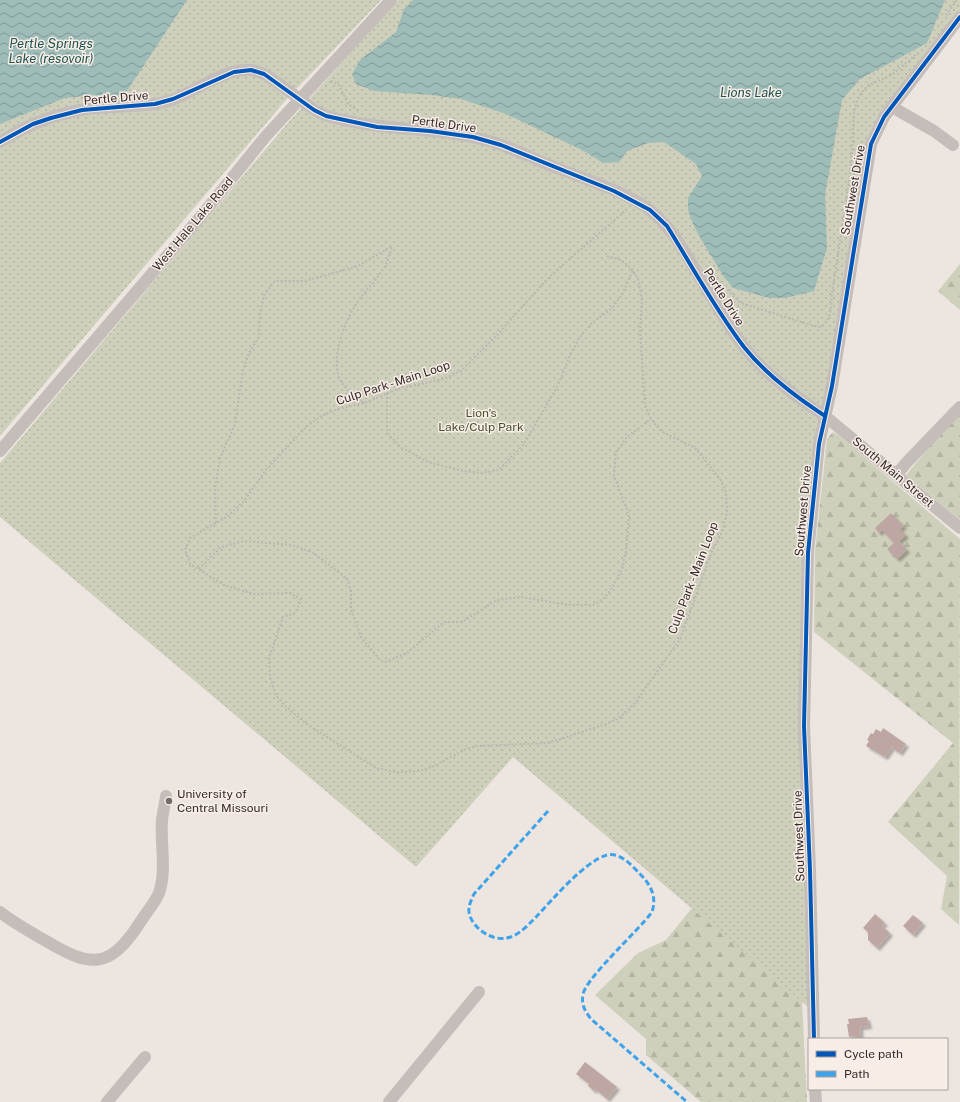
<svg xmlns="http://www.w3.org/2000/svg" width="960" height="1102" font-family="'Public Sans',sans-serif">
<defs>
<pattern id="forest-firs" width="22" height="20" patternUnits="userSpaceOnUse"><rect width="22" height="20" fill="#cfd0bb"/><path d="M5 1l3.5 6h-7zM16 11l3.5 6h-7z" fill="#b2b3a1"/></pattern>
<pattern id="park-dots" width="8" height="8" patternUnits="userSpaceOnUse"><rect width="8" height="8" fill="#cfd0bb"/><path d="M2 2h.1M6 6h.1" fill="none" stroke="#b2b3a1" stroke-width="1.8" stroke-linecap="round"/></pattern>
<pattern id="water-waves" width="16" height="10" patternUnits="userSpaceOnUse"><rect width="16" height="10" fill="#9ebcb8"/><path d="M0 5q4-4 8 0t8 0" fill="none" stroke="#829996"/></pattern>
<filter id="shadow"><feDropShadow dx="3" dy="3" stdDeviation="1" flood-color="#0004"/></filter>
</defs>
<rect width="100%" height="100%" fill="#ece5e0"/>
<path fill="url(#forest-firs)" d="M 960,264 L 960,310 L 938,291 Z
M 960,410 L 960,520 L 906,475 Z
M 833,432 L 841,437 L 960,539 L 959,925 L 941,909 L 947,876 L 888,822 L 953,743 L 814,632 L 815,551 L 827,439 Z
M 692,908 L 802,1001 L 807,1102 L 701,1102 L 646,1055 L 646,1039 L 595,995 L 638,953 L 666,940 Z"/>
<path fill="url(#park-dots)" d="M 0,0 L 381,0 L 285,101 L 0,436 Z
M 398,0 L 960,0 L 960,17 L 871,144 L 808,553 L 813,1011 L 513,757 L 416,867 L 0,517 L 0,463 L 286,125 Z"/>
<path fill="url(#water-waves)" d="M 0,0 L 187,0 L 127,91 L 116,96 L 93,95 L 65,98 L 0,124 Z
M 413,0 L 945,0 L 927,43 L 860,79 L 842,100 L 825,195 L 827,248 L 814,291 L 785,298 L 769,298 L 733,288 L 724,277 L 702,241 L 693,224 L 688,210 L 688,198 L 702,176 L 696,164 L 664,142 L 648,143 L 627,151 L 619,162 L 603,163 L 584,151 L 506,114 L 461,99 L 431,95 L 374,91 L 356,84 L 352,74 L 360,60 L 396,32 L 404,9 Z"/>
<path fill="#bea7a3" filter="url(#shadow)" d="M 891,513 L 904,526 L 900,529 L 906,535 L 899,541 L 907,550 L 897,559 L 887,549 L 894,543 L 882,530 L 879,533 L 875,528 Z
M 883,728 L 906,744 L 900,753 L 892,748 L 894,744 L 885,757 L 866,746 L 869,741 L 867,740 L 871,733 L 873,734 L 876,729 L 881,732 Z
M 875,914 L 885,923 L 882,926 L 890,933 L 877,948 L 868,940 L 868,932 L 863,928 Z
M 913,915 L 923,923 L 913,935 L 903,926 Z
M 867,1017 L 869,1026 L 860,1027 L 861,1039 L 856,1039 L 856,1036 L 849,1037 L 847,1024 L 849,1024 L 848,1019 Z
M 585,1062 L 617,1087 L 607,1099 L 595,1089 L 594,1091 L 588,1086 L 589,1084 L 576,1074 Z"/>
<g fill="none" stroke-linecap="round" stroke-linejoin="round">
<path stroke="#bdb5b2" stroke-width="2" stroke-dasharray="2 2" stroke-linecap="butt" d="M 946,15 L 957,0
M 331,81 L 339,85 L 348,104 L 360,112
M 607,256 L 621,260 L 633,270 L 638,279 L 642,299 L 640,330 L 645,406 L 651,419 L 661,431 L 695,448 L 720,479 L 726,493 L 727,512 L 723,530 L 713,549 L 680,639 L 635,703 L 619,718 L 606,724 L 548,743 L 477,746 L 466,749 L 432,767 L 418,771 L 397,772 L 376,768 L 305,723 L 284,705 L 276,695 L 270,677 L 269,658 L 283,617 L 295,613 L 301,600 L 291,593 L 254,594 L 224,585 L 190,564 L 185,550 L 190,538 L 228,516 L 244,501 L 265,471 L 306,427 L 321,416 L 338,409 L 364,403 L 398,389 L 443,379 L 461,371 L 500,332 L 548,278 L 627,209
M 713,276 L 741,303 L 814,326 L 821,327 C 832,318 831,307 832,294 L 851,168 L 854,111 L 859,96 L 867,86 L 893,74 L 920,51
M 387,393 L 387,429 L 389,435 L 402,448 L 428,462 L 463,471 L 481,473 L 499,470 L 524,444 L 557,387 L 571,353 L 580,337 L 592,323 L 611,309 L 622,295 L 633,270
M 216,523 L 215,488 L 220,458 L 235,424 L 243,370 L 249,353 L 259,337 L 260,313 L 264,295 L 275,281 L 305,281 L 358,266 L 392,246 C 385,276 372,280 357,303 C 345,320 328,363 342,383 C 347,391 358,397 364,403
M 199,569 L 221,547 L 244,541 L 292,545 L 314,553 L 347,579 L 351,591 L 351,609 L 361,637 L 380,660 L 385,662 L 407,653 L 444,622 L 462,622 L 497,600 L 521,597 L 569,605 L 593,605 L 603,599 L 611,590 L 622,569 L 626,551 L 629,515 L 614,476 L 616,452 L 627,437 L 651,419"/>
<path stroke="#c4bdb9" stroke-width="12" d="M 892,107 L 934,131 L 953,145
M 0,142 C 25,126 52,115 81,110 C 111,105 143,109 172,100 C 197,91 222,69 249,70 C 274,71 303,109 328,116 C 375,130 424,127 472,137 C 500,142 528,156 554,167 C 585,179 625,191 651,211 C 675,230 689,260 705,286 C 717,306 729,328 744,347 C 766,375 796,397 825,416 L 960,528
M 0,451 L 202,215 L 266,136 L 391,0
M 896,475 L 908,461 L 960,407
M 0,912 C 14,923 30,932 46,941 C 90,967 109,970 139,924 C 145,914 155,903 159,893 C 167,870 160,843 162,820 C 163,812 165,804 166,796
M 814,1039 L 810,870 L 804,726 L 808,553 L 819,444 L 832,386 L 871,144 L 884,117 L 960,17
M 815,1089 L 816,1102
M 107,1102 L 145,1057
M 389,1102 L 479,992"/>
<path stroke="#3ea3eb" stroke-width="3" stroke-dasharray="6 3" stroke-linecap="butt" d="M 548,811 L 474,894 C 469,905 466,911 473,922 C 481,934 498,943 513,936 C 522,932 529,924 536,917 C 553,899 585,861 607,855 C 621,852 632,866 640,874 C 651,885 657,897 652,912 C 639,930 587,977 583,994 C 581,1005 585,1011 591,1019 L 687,1102"/>
<defs>
<path id="cycleway" d="M 0,142 L 33,124 L 51,118 L 82,110 L 155,104 L 173,99 L 234,72 L 251,70 L 264,74 L 314,110 L 326,116 L 377,127 L 430,131 L 473,137 L 501,145 L 614,191 L 650,210 L 667,226 C 692,266 715,309 744,347 C 766,375 796,397 825,416
M 814,1039 L 810,870 L 804,726 L 808,553 L 819,444 L 832,386 L 871,144 L 884,117 L 960,17"/>
</defs>
<use href="#cycleway" stroke="#f8eee8" stroke-width="6"/>
<use href="#cycleway" stroke="#0057b8" stroke-width="4"/>
</g>
<circle fill="#756b68" stroke="#f8eee8" stroke-width="1.5" cx="169" cy="801" r="4"/>
<g text-anchor="middle" dominant-baseline="central" stroke-width="3" stroke-linejoin="round" paint-order="stroke">
<g font-size="12" fill="#352a28" stroke="#f8eee8">
<text transform="translate(116 98) rotate(-5)">Pertle Drive</text>
<text transform="translate(444 124) rotate(8)">Pertle Drive</text>
<text transform="translate(853 190) rotate(-80)">Southwest Drive</text>
<text transform="translate(193 224) rotate(-50)">West Hale Lake Road</text>
<text transform="translate(724 297) rotate(58)">Pertle Drive</text>
<text transform="translate(393 383) rotate(-18)">Culp Park - Main Loop</text>
<text transform="translate(893 472) rotate(40)">South Main Street</text>
<text transform="translate(803 511) rotate(-85)">Southwest Drive</text>
<text transform="translate(693 578) rotate(-69)">Culp Park - Main Loop</text>
<text transform="translate(799 836) rotate(-92)">Southwest Drive</text>
</g>
<g font-size="12" fill="#49512d" stroke="#f8eee8">
<text x="481" y="413">Lion's<tspan x="481" dy="14">Lake/Culp Park</tspan></text>
</g>
<g font-size="12" fill="#352a28" stroke="#f8eee8" text-anchor="start">
<text x="177" y="794">University of<tspan x="177" dy="14">Central Missouri</tspan></text>
</g>
<g font-size="13" font-style="italic" fill="#215350" stroke="#f8eee8">
<text x="51" y="43">Pertle Springs<tspan x="51" dy="15">Lake (resovoir)</tspan></text>
<text x="751" y="92">Lions Lake</text>
</g>
</g>
<rect x="808" y="1038" width="140" height="52" fill="#f8eee8" stroke="#aaa09b"/>
<rect x="816" y="1051" width="20" height="6" fill="#0057b8" stroke="#aaa09b"/>
<text x="844" y="1058" font-size="12" fill="#352a28">Cycle path</text>
<rect x="816" y="1071" width="20" height="6" fill="#3ea3eb" stroke="#aaa09b"/>
<text x="844" y="1078" font-size="12" fill="#352a28">Path</text>
</svg>
